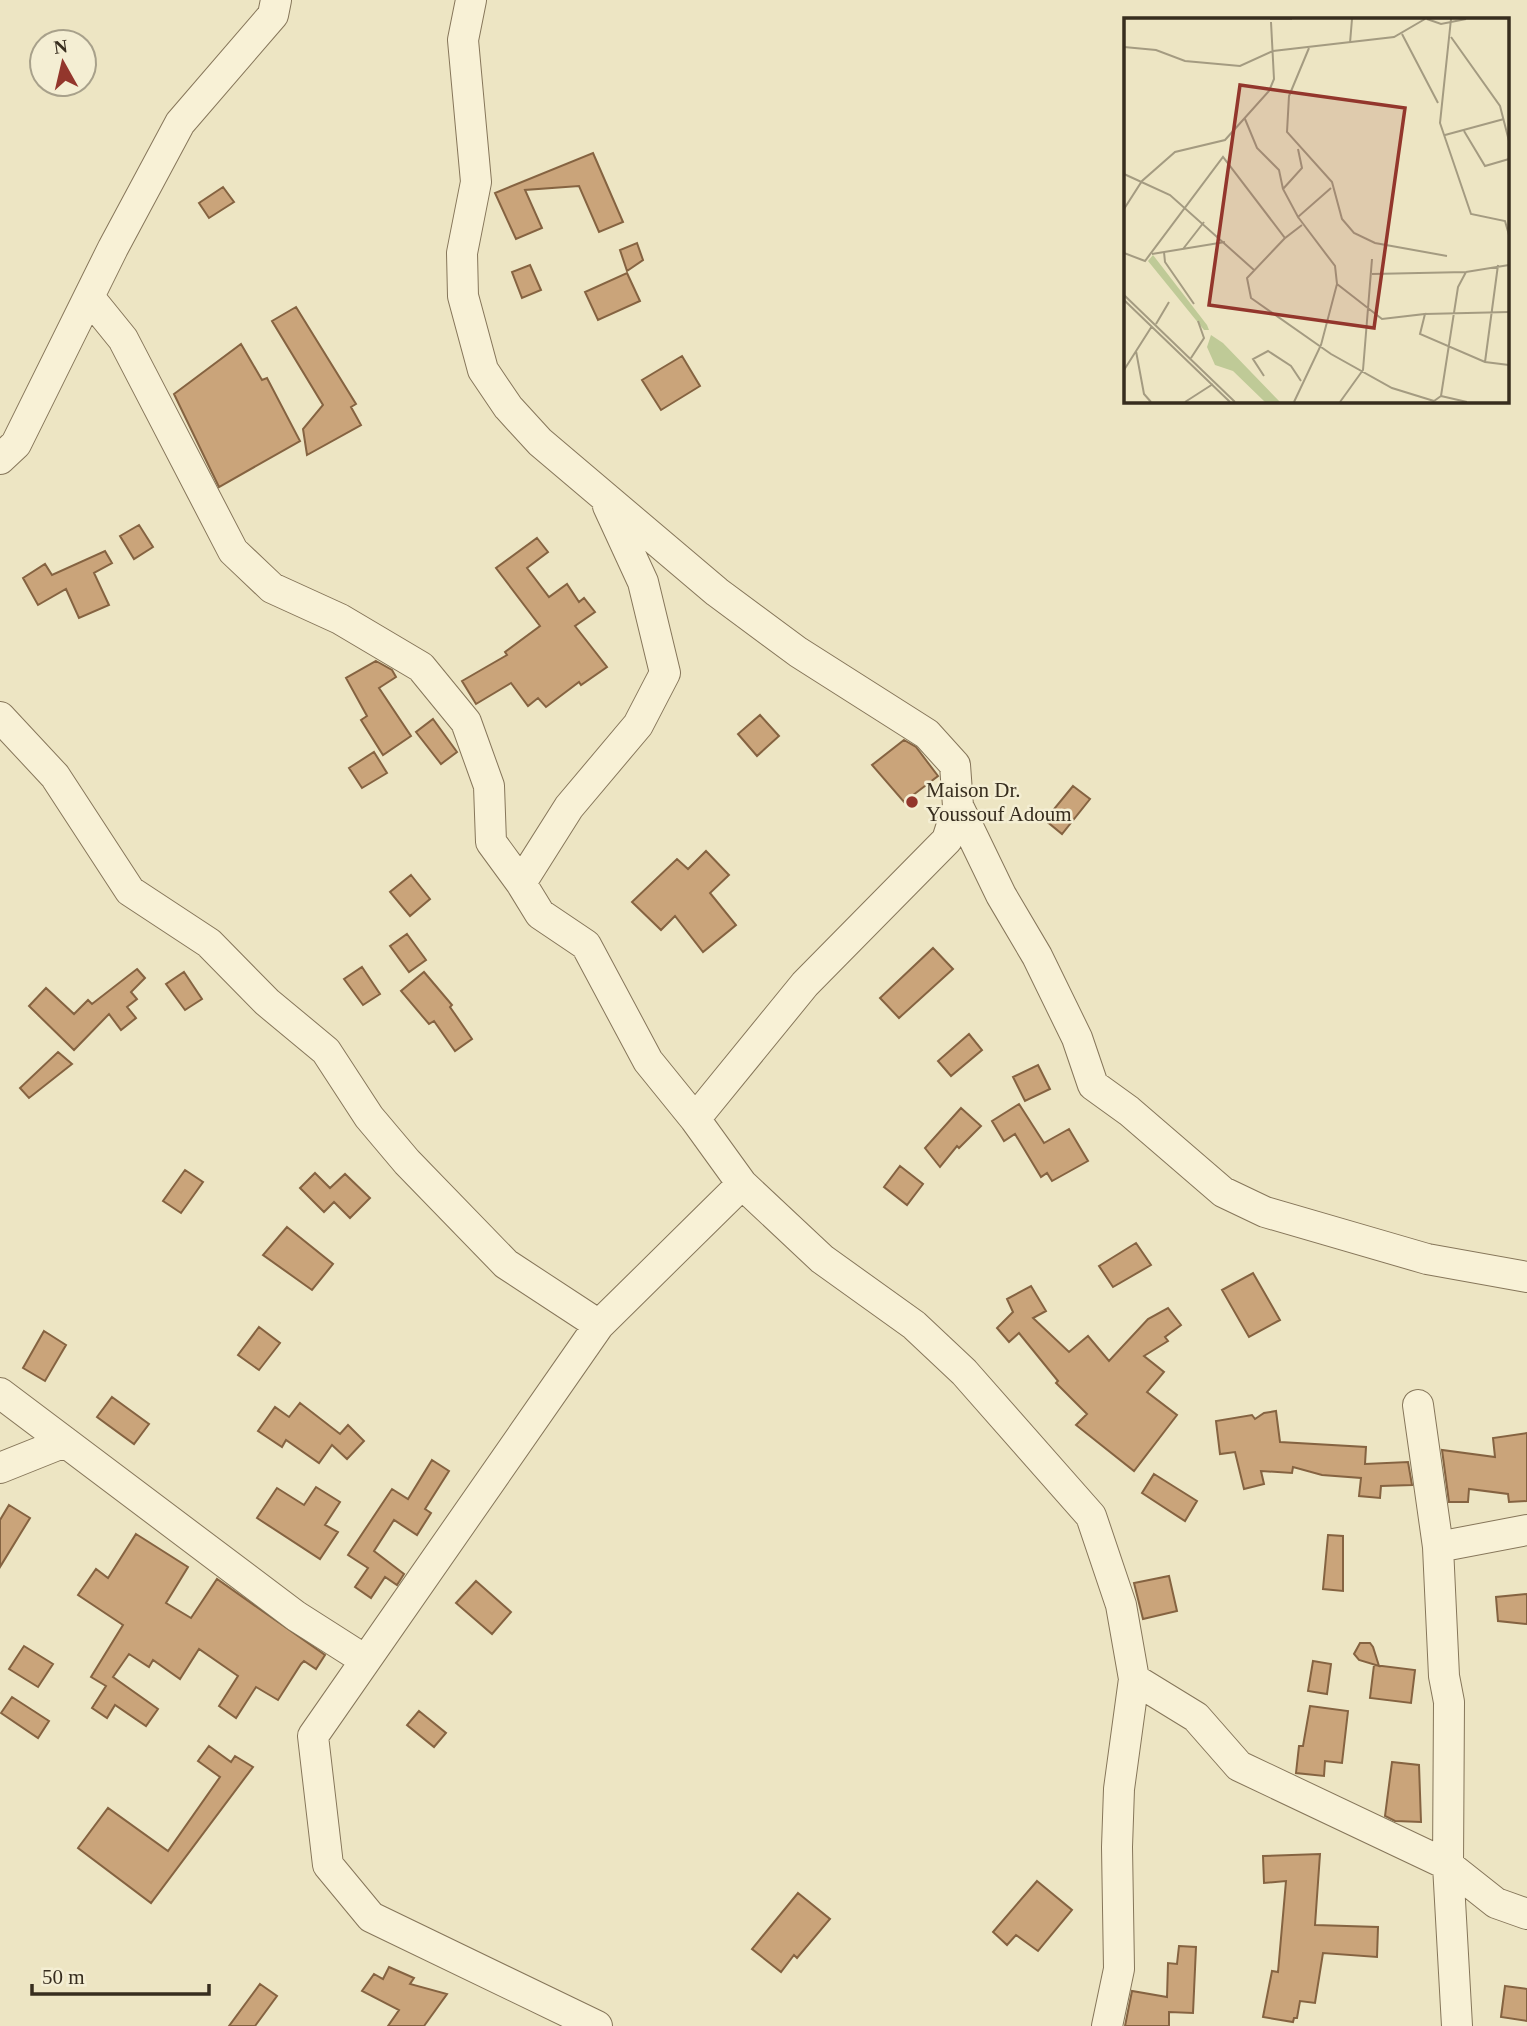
<svg xmlns="http://www.w3.org/2000/svg" width="1527" height="2026" font-family="'Times New Roman',serif">
<rect width="100%" height="100%" fill="#ede5c3"/>
<path fill="#caa47a" stroke="#856341" stroke-width="2" d="M 593,153 L 623,222 L 599,232 L 579,186 L 525,190 L 542,228 L 516,239 L 495,193 Z
M 223,187 L 234,202 L 209,218 L 199,203 Z
M 637,243 L 643,260 L 627,271 L 620,250 Z
M 530,265 L 541,290 L 522,298 L 512,272 Z
M 627,273 L 640,301 L 598,320 L 585,292 Z
M 296,307 L 356,404 L 351,407 L 361,425 L 307,455 L 303,429 L 323,405 L 272,321 Z
M 241,344 L 262,380 L 267,378 L 300,441 L 219,487 L 174,394 Z
M 682,356 L 700,386 L 661,410 L 642,380 Z
M 139,525 L 153,547 L 134,559 L 120,536 Z
M 537,538 L 548,552 L 527,568 L 549,597 L 567,584 L 579,602 L 584,598 L 595,612 L 575,626 L 607,667 L 581,685 L 579,682 L 546,707 L 538,698 L 528,706 L 511,683 L 476,704 L 462,681 L 507,655 L 505,652 L 540,626 L 496,568 Z
M 105,551 L 112,563 L 94,573 L 109,605 L 79,618 L 66,589 L 38,605 L 23,578 L 45,564 L 52,575 Z
M 376,661 L 392,670 L 396,677 L 379,688 L 411,736 L 383,755 L 361,720 L 367,716 L 346,678 Z
M 760,715 L 779,736 L 757,756 L 738,734 Z
M 433,719 L 457,752 L 441,764 L 416,732 Z
M 904,740 L 916,747 L 938,776 L 904,802 L 872,765 Z
M 374,752 L 387,773 L 362,788 L 349,768 Z
M 1073,786 L 1090,799 L 1062,834 L 1045,820 Z
M 706,851 L 729,875 L 710,893 L 736,925 L 703,952 L 675,916 L 661,930 L 632,902 L 677,859 L 688,869 Z
M 411,875 L 430,899 L 410,916 L 390,892 Z
M 407,934 L 426,960 L 409,972 L 390,946 Z
M 933,948 L 953,969 L 899,1018 L 880,998 Z
M 362,967 L 380,994 L 363,1005 L 344,979 Z
M 137,969 L 145,978 L 131,992 L 137,999 L 127,1007 L 136,1018 L 121,1030 L 109,1014 L 74,1050 L 29,1006 L 46,988 L 74,1014 L 88,1000 L 92,1004 Z
M 184,972 L 202,999 L 185,1010 L 166,984 Z
M 424,972 L 452,1005 L 450,1007 L 472,1039 L 455,1051 L 434,1021 L 429,1024 L 401,991 Z
M 969,1034 L 982,1050 L 951,1076 L 938,1061 Z
M 58,1052 L 72,1064 L 29,1098 L 20,1088 Z
M 1038,1065 L 1050,1089 L 1025,1101 L 1013,1077 Z
M 1019,1104 L 1044,1143 L 1069,1129 L 1088,1161 L 1052,1181 L 1047,1173 L 1041,1177 L 1015,1134 L 1004,1141 L 992,1121 Z
M 961,1108 L 981,1126 L 959,1148 L 957,1146 L 940,1167 L 925,1148 Z
M 900,1166 L 923,1184 L 907,1205 L 884,1187 Z
M 185,1170 L 203,1182 L 181,1213 L 163,1201 Z
M 315,1173 L 330,1188 L 345,1174 L 370,1198 L 350,1218 L 334,1202 L 324,1212 L 300,1188 Z
M 287,1227 L 333,1264 L 312,1290 L 263,1255 Z
M 1136,1243 L 1151,1265 L 1113,1287 L 1099,1266 Z
M 1253,1273 L 1280,1320 L 1249,1337 L 1222,1290 Z
M 1031,1286 L 1046,1311 L 1033,1318 L 1069,1352 L 1088,1336 L 1109,1361 L 1148,1319 L 1168,1308 L 1181,1325 L 1165,1337 L 1168,1341 L 1144,1356 L 1164,1372 L 1147,1392 L 1177,1415 L 1134,1471 L 1076,1425 L 1087,1414 L 1056,1383 L 1058,1381 L 1019,1333 L 1009,1342 L 997,1328 L 1013,1312 L 1007,1299 Z
M 259,1327 L 280,1343 L 259,1370 L 238,1355 Z
M 44,1331 L 66,1345 L 45,1381 L 23,1368 Z
M 112,1397 L 149,1424 L 134,1444 L 97,1417 Z
M 300,1403 L 340,1434 L 348,1425 L 364,1441 L 347,1459 L 332,1445 L 319,1463 L 286,1440 L 282,1447 L 258,1431 L 275,1407 L 289,1417 Z
M 1276,1411 L 1280,1442 L 1366,1447 L 1365,1464 L 1408,1462 L 1412,1485 L 1381,1486 L 1380,1498 L 1359,1496 L 1361,1478 L 1322,1475 L 1293,1467 L 1292,1473 L 1261,1471 L 1264,1484 L 1244,1489 L 1235,1452 L 1220,1454 L 1216,1421 L 1252,1415 L 1255,1419 L 1264,1413 Z
M 1527,1433 L 1527,1501 L 1509,1502 L 1508,1494 L 1469,1489 L 1468,1502 L 1449,1502 L 1442,1450 L 1495,1457 L 1493,1438 Z
M 432,1460 L 449,1471 L 425,1509 L 431,1513 L 417,1535 L 394,1520 L 374,1551 L 404,1574 L 397,1585 L 385,1577 L 371,1598 L 355,1587 L 368,1568 L 348,1555 L 392,1489 L 408,1499 Z
M 1154,1474 L 1197,1501 L 1185,1521 L 1142,1493 Z
M 316,1487 L 340,1502 L 325,1525 L 338,1532 L 320,1559 L 257,1518 L 277,1488 L 304,1505 Z
M 9,1505 L 30,1518 L 0,1567 L 0,1520 Z
M 136,1534 L 188,1567 L 166,1603 L 191,1618 L 217,1579 L 325,1655 L 316,1669 L 304,1661 L 301,1664 L 278,1700 L 256,1687 L 236,1718 L 219,1706 L 238,1676 L 199,1649 L 180,1679 L 153,1660 L 149,1667 L 129,1654 L 113,1677 L 158,1709 L 146,1726 L 115,1705 L 107,1718 L 92,1708 L 106,1686 L 91,1677 L 123,1625 L 78,1595 L 96,1569 L 108,1578 Z
M 1328,1535 L 1343,1536 L 1343,1591 L 1323,1589 Z
M 1169,1576 L 1177,1611 L 1143,1619 L 1134,1583 Z
M 476,1581 L 511,1612 L 492,1634 L 456,1603 Z
M 1527,1594 L 1527,1624 L 1498,1621 L 1496,1597 Z
M 1360,1643 L 1370,1643 L 1373,1647 L 1379,1666 L 1359,1660 L 1354,1654 Z
M 24,1646 L 53,1664 L 38,1687 L 9,1669 Z
M 1313,1661 L 1331,1664 L 1327,1694 L 1308,1691 Z
M 1374,1665 L 1415,1670 L 1411,1703 L 1370,1698 Z
M 12,1697 L 49,1721 L 38,1738 L 1,1713 Z
M 1310,1706 L 1348,1711 L 1342,1763 L 1325,1761 L 1324,1776 L 1296,1773 L 1299,1746 L 1303,1746 Z
M 419,1711 L 446,1733 L 434,1747 L 407,1725 Z
M 209,1746 L 231,1762 L 235,1756 L 253,1767 L 151,1903 L 78,1848 L 108,1808 L 168,1851 L 220,1777 L 198,1761 Z
M 1392,1762 L 1419,1765 L 1421,1822 L 1395,1821 L 1385,1816 Z
M 1320,1854 L 1315,1925 L 1378,1927 L 1377,1957 L 1323,1953 L 1315,2003 L 1300,2001 L 1297,2018 L 1294,2018 L 1293,2022 L 1263,2017 L 1272,1971 L 1278,1972 L 1286,1881 L 1264,1883 L 1263,1856 Z
M 1037,1881 L 1072,1910 L 1038,1951 L 1016,1935 L 1007,1945 L 993,1932 Z
M 798,1893 L 830,1919 L 797,1958 L 794,1955 L 781,1972 L 752,1949 Z
M 1179,1946 L 1196,1947 L 1193,2013 L 1169,2012 L 1169,2026 L 1125,2026 L 1132,1991 L 1167,1997 L 1168,1963 L 1177,1964 Z
M 389,1967 L 414,1978 L 410,1984 L 447,1994 L 424,2026 L 388,2026 L 399,2010 L 362,1991 L 374,1974 L 383,1979 Z
M 260,1984 L 277,1996 L 255,2026 L 229,2026 Z
M 1505,1986 L 1527,1989 L 1527,2021 L 1501,2017 Z"/>
<g fill="none" stroke-linecap="round" stroke-linejoin="round">
<defs>
<path id="minor" d="M 471,0 L 463,40 L 476,182 L 462,253 L 463,296 L 483,370 L 508,407 L 540,442 L 717,592 L 798,652 L 927,734 L 955,765 L 958,806 L 1001,895 L 1037,956 L 1077,1038 L 1093,1085 L 1129,1111 L 1223,1192 L 1265,1212 L 1427,1259 L 1527,1277
M 89,297 L 123,339 L 233,551 L 272,588 L 340,619 L 421,667 L 466,722 L 489,786 L 491,842 L 521,883
M 0,459 L 16,444 L 113,248 L 180,123 L 273,15 L 276,0
M 608,506 L 643,582 L 665,673 L 638,725 L 569,807 L 521,883 L 540,914 L 586,945 L 648,1061 L 695,1119 L 805,984 L 947,840 L 958,806
M 0,717 L 55,776 L 130,891 L 209,943 L 267,1002 L 326,1051 L 369,1117 L 407,1162 L 506,1264 L 599,1325 L 742,1184
M 695,1119 L 742,1184 L 822,1259 L 914,1325 L 964,1372 L 1091,1516 L 1121,1605 L 1134,1679 L 1119,1789 L 1117,1847 L 1119,1969 L 1107,2026
M 0,1393 L 296,1616 L 365,1660
M 1418,1405 L 1438,1547 L 1444,1676 L 1449,1702 L 1448,1865 L 1457,2026
M 0,1468 L 65,1442
M 1438,1547 L 1527,1530
M 1134,1679 L 1196,1717 L 1239,1766 L 1448,1865 L 1496,1903 L 1527,1914
M 597,2026 L 371,1917 L 328,1865 L 313,1736 L 599,1325"/>
</defs>
<use href="#minor" stroke="#86765a" stroke-width="32"/>
<use href="#minor" stroke="#f8f1d6" stroke-width="30"/>
</g>
<circle fill="#93362c" stroke="#f4eed3" stroke-width="2.5" cx="912" cy="802" r="7"/>
<g text-anchor="middle" dominant-baseline="central" stroke-width="5" stroke-linejoin="round" paint-order="stroke">
<g font-size="21" fill="#372d1e" stroke="#f4eed3" text-anchor="start">
<text x="926" y="790">Maison Dr.<tspan x="926" dy="24">Youssouf Adoum</tspan></text>
</g>
</g>
<g transform="translate(1124 18)">
<rect width="385" height="385" fill="#ede5c3"/>
<path d="M 29,237 L 83,307 L 85,312 L 80,312 L 24,243 ZM 87,317 L 99,325 L 156,384 L 141,384 L 109,353 L 91,347 L 83,329 Z" fill="#bfca97"/>
<path fill="none" stroke="#a49b81" stroke-width="2" d="M 146,1 L 168,1M 303,1 L 317,6 L 342,1M 327,1 L 316,105 L 347,196 L 381,203 L 385,217M 278,16 L 314,85M 327,19 L 376,88 L 385,123M 226,25 L 228,1M 0,29 L 32,32 L 61,43 L 116,48 L 149,33 L 270,19 L 301,1M 185,30 L 165,78 L 163,114 L 208,164 L 218,201 L 230,215 L 251,225 L 323,238M 121,101 L 133,130 L 155,152 L 159,171M 340,113 L 361,148 L 385,141M 321,117 L 380,101M 174,131 L 178,150 L 159,171 L 174,199 L 207,170M 0,156 L 46,177 L 130,252M 0,191 L 18,163 L 51,134 L 101,122 L 145,73 L 150,61 L 147,4M 161,220 L 123,260 L 127,280 L 207,336 L 268,370 L 310,383M 59,231 L 80,204M 40,234 L 41,244 L 70,286M 0,235 L 21,243 L 99,139 L 161,220 L 178,207M 28,236 L 101,224M 248,256 L 342,254 L 385,247M 213,266 L 258,301 L 301,296 L 296,316 L 361,344 L 385,347M 0,277 L 111,384M 0,282 L 106,384M 301,296 L 385,294M 32,306 L 45,284M 12,333 L 20,376 L 27,384M 67,340 L 80,320 L 74,303M 361,344 L 374,247M 0,352 L 28,308M 140,358 L 129,341 L 144,333 L 167,348 L 177,363M 317,378 L 343,384M 310,383 L 317,378 L 334,269 L 342,254M 61,384 L 89,366M 170,384 L 197,327 L 213,266 L 211,248 L 174,199M 216,384 L 239,352 L 248,241"/>
<path fill="#93362c" fill-opacity="0.15" stroke="#93362c" stroke-width="3.5" d="M 116,67 L 281,90 L 250,310 L 85,287 Z"/>
<rect width="385" height="385" fill="none" stroke="#372d1e" stroke-width="3.5"/>
</g>
<g transform="translate(63 63) rotate(352)"><circle r="33" fill="#f4eed3" stroke="#a8a18b" stroke-width="2"/>
<path d="M0-5L12 26L0 18L-12 26Z" fill="#93362c"/>
<text y="-10" font-size="19" font-weight="bold" text-anchor="middle" fill="#372d1e">N</text>
</g>
<path d="M32 1984v10h177v-10" fill="none" stroke="#372d1e" stroke-width="3.5"/>
<text x="42" y="1984" font-size="21" fill="#372d1e" stroke="#f4eed3" stroke-width="5" paint-order="stroke">50 m</text>
</svg>
